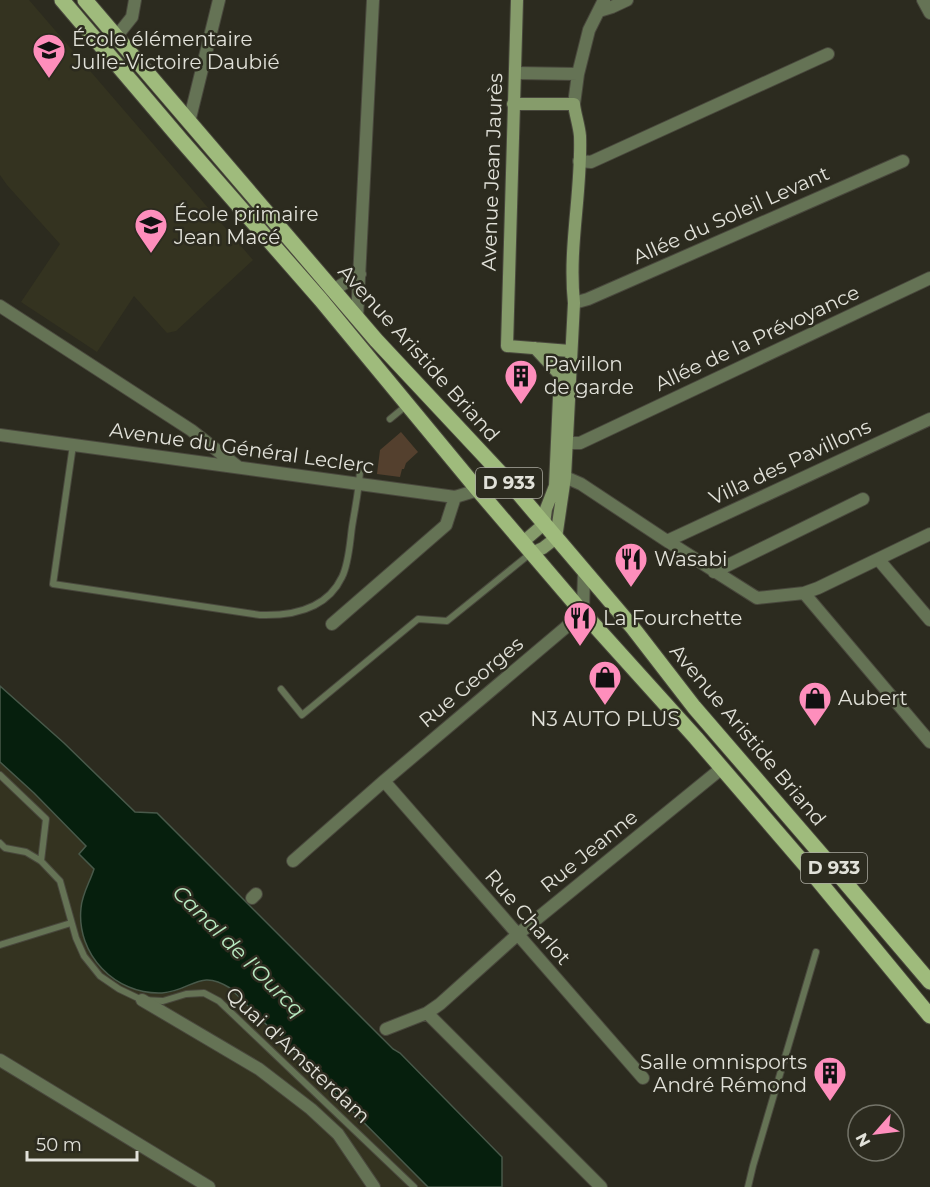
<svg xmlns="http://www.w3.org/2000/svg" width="930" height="1187" font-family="Montserrat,sans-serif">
<rect width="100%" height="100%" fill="#2c2b1f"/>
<path fill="#343320" d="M 0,0 L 29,0 L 253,260 L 176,331 L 167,333 L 134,296 L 97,352 L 21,302 L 60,244 L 7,185 L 0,175 Z
M 0,762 L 34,793 L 87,846 L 94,869 L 90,883 L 84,894 L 81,906 L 82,932 L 108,975 L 132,989 L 158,993 L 202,979 L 220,982 L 230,988 L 428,1187 L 0,1187 Z"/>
<path fill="#54402e" d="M 401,432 L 418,452 L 406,463 L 404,469 L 402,469 L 400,477 L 377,474 L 380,450 Z"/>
<path fill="#061f0d" stroke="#48594a" stroke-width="1.5" d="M 0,686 L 64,743 L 135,812 L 157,813 L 393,1049 L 400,1053 L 502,1157 L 502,1187 L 428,1187 L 230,988 C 199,968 192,991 162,993 C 115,995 76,954 81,908 C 82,894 90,882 94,869 L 79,854 L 86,846 L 34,793 L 0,762 Z"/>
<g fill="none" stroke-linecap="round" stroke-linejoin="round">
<defs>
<path id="lane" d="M 390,419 L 407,405
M 73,445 L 53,584 L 260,615 C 292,616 327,609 342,577 C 349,563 350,541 352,527 C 355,508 359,490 360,471
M 281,689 L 302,715 L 418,619 L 447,621 L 531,553
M 0,775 L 46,819 L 41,861
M 0,843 L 5,848 L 26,852 L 41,861 L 60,881 L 76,938 L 84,956 L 100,976 L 119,989 L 142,1000 L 163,1001 L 186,994 L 204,993 L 219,1001 L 414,1187
M 0,945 L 71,923
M 748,1187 L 753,1166 L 816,952"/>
<path id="street" d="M 923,0 L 930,13
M 599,11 L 612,7 L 627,0
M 116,37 L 132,17 L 135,0
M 515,73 L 578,74
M 574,104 L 578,74 L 589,30 L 604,0
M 189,122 L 219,0
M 579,161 L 591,162 L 828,54
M 333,290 L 360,274
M 574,303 L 588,299 L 903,161
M 0,306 L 191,430 L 237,466
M 357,318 L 373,0
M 0,435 L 455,497 L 478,490
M 567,443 L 580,443 L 930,278
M 559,472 L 565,477 L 581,484 L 667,541 L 757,598 L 804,593 L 818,588 L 930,534
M 667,541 L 930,419
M 878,559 L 930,620
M 714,572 L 863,499
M 804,593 L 930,742
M 332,624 L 446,525 L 455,497
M 384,781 L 643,1078
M 293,861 L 384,781 L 565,628 L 583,612 L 584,571
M 252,898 L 256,894
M 142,1000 L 259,1069 L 311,1109 L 338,1134 L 374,1187
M 427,1013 L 440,1004 L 517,935 L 722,768
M 386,1029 L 427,1013 L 601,1187
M 0,1060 L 209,1187"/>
<path id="secondary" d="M 517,0 L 507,346 L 570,351
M 513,104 L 574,104 C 575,114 579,125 580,136 C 582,192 568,247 574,303 L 565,477 L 556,538 L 543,548 L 532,553
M 478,490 L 508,481
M 523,542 L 544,524 L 546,509 L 555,486 L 560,375 L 535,348"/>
<path id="primary" d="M 62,0 L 182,141 L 321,300 L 478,490 L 577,606 L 696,738 L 813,874 L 930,1016
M 85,0 L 376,340 L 508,481 L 633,628 L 694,707 L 833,868 L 930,982"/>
</defs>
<use href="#lane" stroke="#49483d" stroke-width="8"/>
<use href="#street" stroke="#49483d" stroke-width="14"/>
<use href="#secondary" stroke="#49483d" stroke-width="14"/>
<use href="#primary" stroke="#49483d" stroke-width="17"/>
<use href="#lane" stroke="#657355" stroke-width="6"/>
<use href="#street" stroke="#657355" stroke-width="12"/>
<use href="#secondary" stroke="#869c6b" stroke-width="12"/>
<use href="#primary" stroke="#9fbb7c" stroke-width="15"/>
</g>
<defs>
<symbol id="school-pin" viewBox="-11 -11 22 30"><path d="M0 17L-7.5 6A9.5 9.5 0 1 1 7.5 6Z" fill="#fe8ebc" stroke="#2c2b1f"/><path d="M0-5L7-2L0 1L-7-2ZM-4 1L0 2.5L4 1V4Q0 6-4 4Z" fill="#111"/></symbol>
<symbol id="building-pin" viewBox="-11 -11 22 30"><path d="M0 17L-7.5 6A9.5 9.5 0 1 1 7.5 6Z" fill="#fe8ebc" stroke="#2c2b1f"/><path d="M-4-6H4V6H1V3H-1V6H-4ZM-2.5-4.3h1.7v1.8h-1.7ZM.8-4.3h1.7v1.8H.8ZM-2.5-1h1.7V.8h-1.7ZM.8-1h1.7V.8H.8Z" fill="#111"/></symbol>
<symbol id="restaurant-pin" viewBox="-11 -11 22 30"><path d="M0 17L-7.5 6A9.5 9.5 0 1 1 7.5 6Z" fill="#fe8ebc" stroke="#2c2b1f"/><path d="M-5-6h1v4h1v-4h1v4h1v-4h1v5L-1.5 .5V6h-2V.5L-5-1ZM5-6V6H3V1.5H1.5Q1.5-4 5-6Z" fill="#111"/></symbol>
<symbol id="shop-pin" viewBox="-11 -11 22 30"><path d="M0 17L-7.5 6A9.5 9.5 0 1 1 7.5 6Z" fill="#fe8ebc" stroke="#2c2b1f"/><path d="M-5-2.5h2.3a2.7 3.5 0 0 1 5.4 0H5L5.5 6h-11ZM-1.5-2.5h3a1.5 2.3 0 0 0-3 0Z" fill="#111"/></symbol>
</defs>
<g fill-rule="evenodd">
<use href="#school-pin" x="30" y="31" width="38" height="52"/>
<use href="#school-pin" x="132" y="206" width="38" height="52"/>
<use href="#building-pin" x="502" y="357" width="38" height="52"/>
<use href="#restaurant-pin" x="612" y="540" width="38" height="52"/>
<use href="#restaurant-pin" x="561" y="599" width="38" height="52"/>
<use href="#shop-pin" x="586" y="658" width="38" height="52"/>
<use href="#shop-pin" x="796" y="679" width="38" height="52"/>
<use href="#building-pin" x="811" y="1054" width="38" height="52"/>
</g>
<g text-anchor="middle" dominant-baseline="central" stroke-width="5" stroke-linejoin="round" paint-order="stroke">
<g fill="#2c2b1f" stroke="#abaaa1" stroke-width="1.5">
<rect x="476" y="468" width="66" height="30" rx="4.5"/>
<rect x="801" y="853" width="66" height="30" rx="4.5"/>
</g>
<g font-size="18" font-weight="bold" fill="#e1e1d9">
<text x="509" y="483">D 933</text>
<text x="834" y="868">D 933</text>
</g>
<g font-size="20" fill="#e1e1d9" stroke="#2c2b1f" text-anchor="start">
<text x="72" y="39">École élémentaire<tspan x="72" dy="23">Julie-Victoire Daubié</tspan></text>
<text x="174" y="214">École primaire<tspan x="174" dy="23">Jean Macé</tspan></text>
<text x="544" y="364">Pavillon<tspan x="544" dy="23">de garde</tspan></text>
<text x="654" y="559">Wasabi</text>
<text x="603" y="618">La Fourchette</text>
<text x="838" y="698">Aubert</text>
<text x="605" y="719" text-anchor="middle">N3 AUTO PLUS</text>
<text x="807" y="1062" text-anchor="end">Salle omnisports<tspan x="807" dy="23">André Rémond</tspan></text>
</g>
<g font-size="20" fill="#e1e1d9" stroke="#2c2b1f">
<text transform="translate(492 172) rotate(-88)">Avenue Jean Jaurès</text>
<text transform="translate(731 215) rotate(-24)">Allée du Soleil Levant</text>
<text transform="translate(757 338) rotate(-25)">Allée de la Prévoyance</text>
<text transform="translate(419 353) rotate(48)">Avenue Aristide Briand</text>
<text transform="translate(242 448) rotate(8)">Avenue du Général Leclerc</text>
<text transform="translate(790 462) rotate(-25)">Villa des Pavillons</text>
<text transform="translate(471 682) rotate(-40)">Rue Georges</text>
<text transform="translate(748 735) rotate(50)">Avenue Aristide Briand</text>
<text transform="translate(589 851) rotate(-39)">Rue Jeanne</text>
<text transform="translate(528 917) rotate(49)">Rue Charlot</text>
<text transform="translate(298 1055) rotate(43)">Quai d'Amsterdam</text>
</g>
<g font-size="21" font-style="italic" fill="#b8eac1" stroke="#2c2b1f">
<text transform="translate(239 951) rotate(45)">Canal de l'Ourcq</text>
</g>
</g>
<g transform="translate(876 1133) rotate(242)"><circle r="28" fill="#2c2b1f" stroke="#747469" stroke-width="1.5"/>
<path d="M0-4.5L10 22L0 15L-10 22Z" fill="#fe8ebc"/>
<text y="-9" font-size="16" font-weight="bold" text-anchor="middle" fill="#e1e1d9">N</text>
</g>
<path d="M27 1151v9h110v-9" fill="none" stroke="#e1e1d9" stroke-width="3"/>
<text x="36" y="1151" font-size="18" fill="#e1e1d9" stroke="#2c2b1f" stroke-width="4.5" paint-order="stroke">50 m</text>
</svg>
